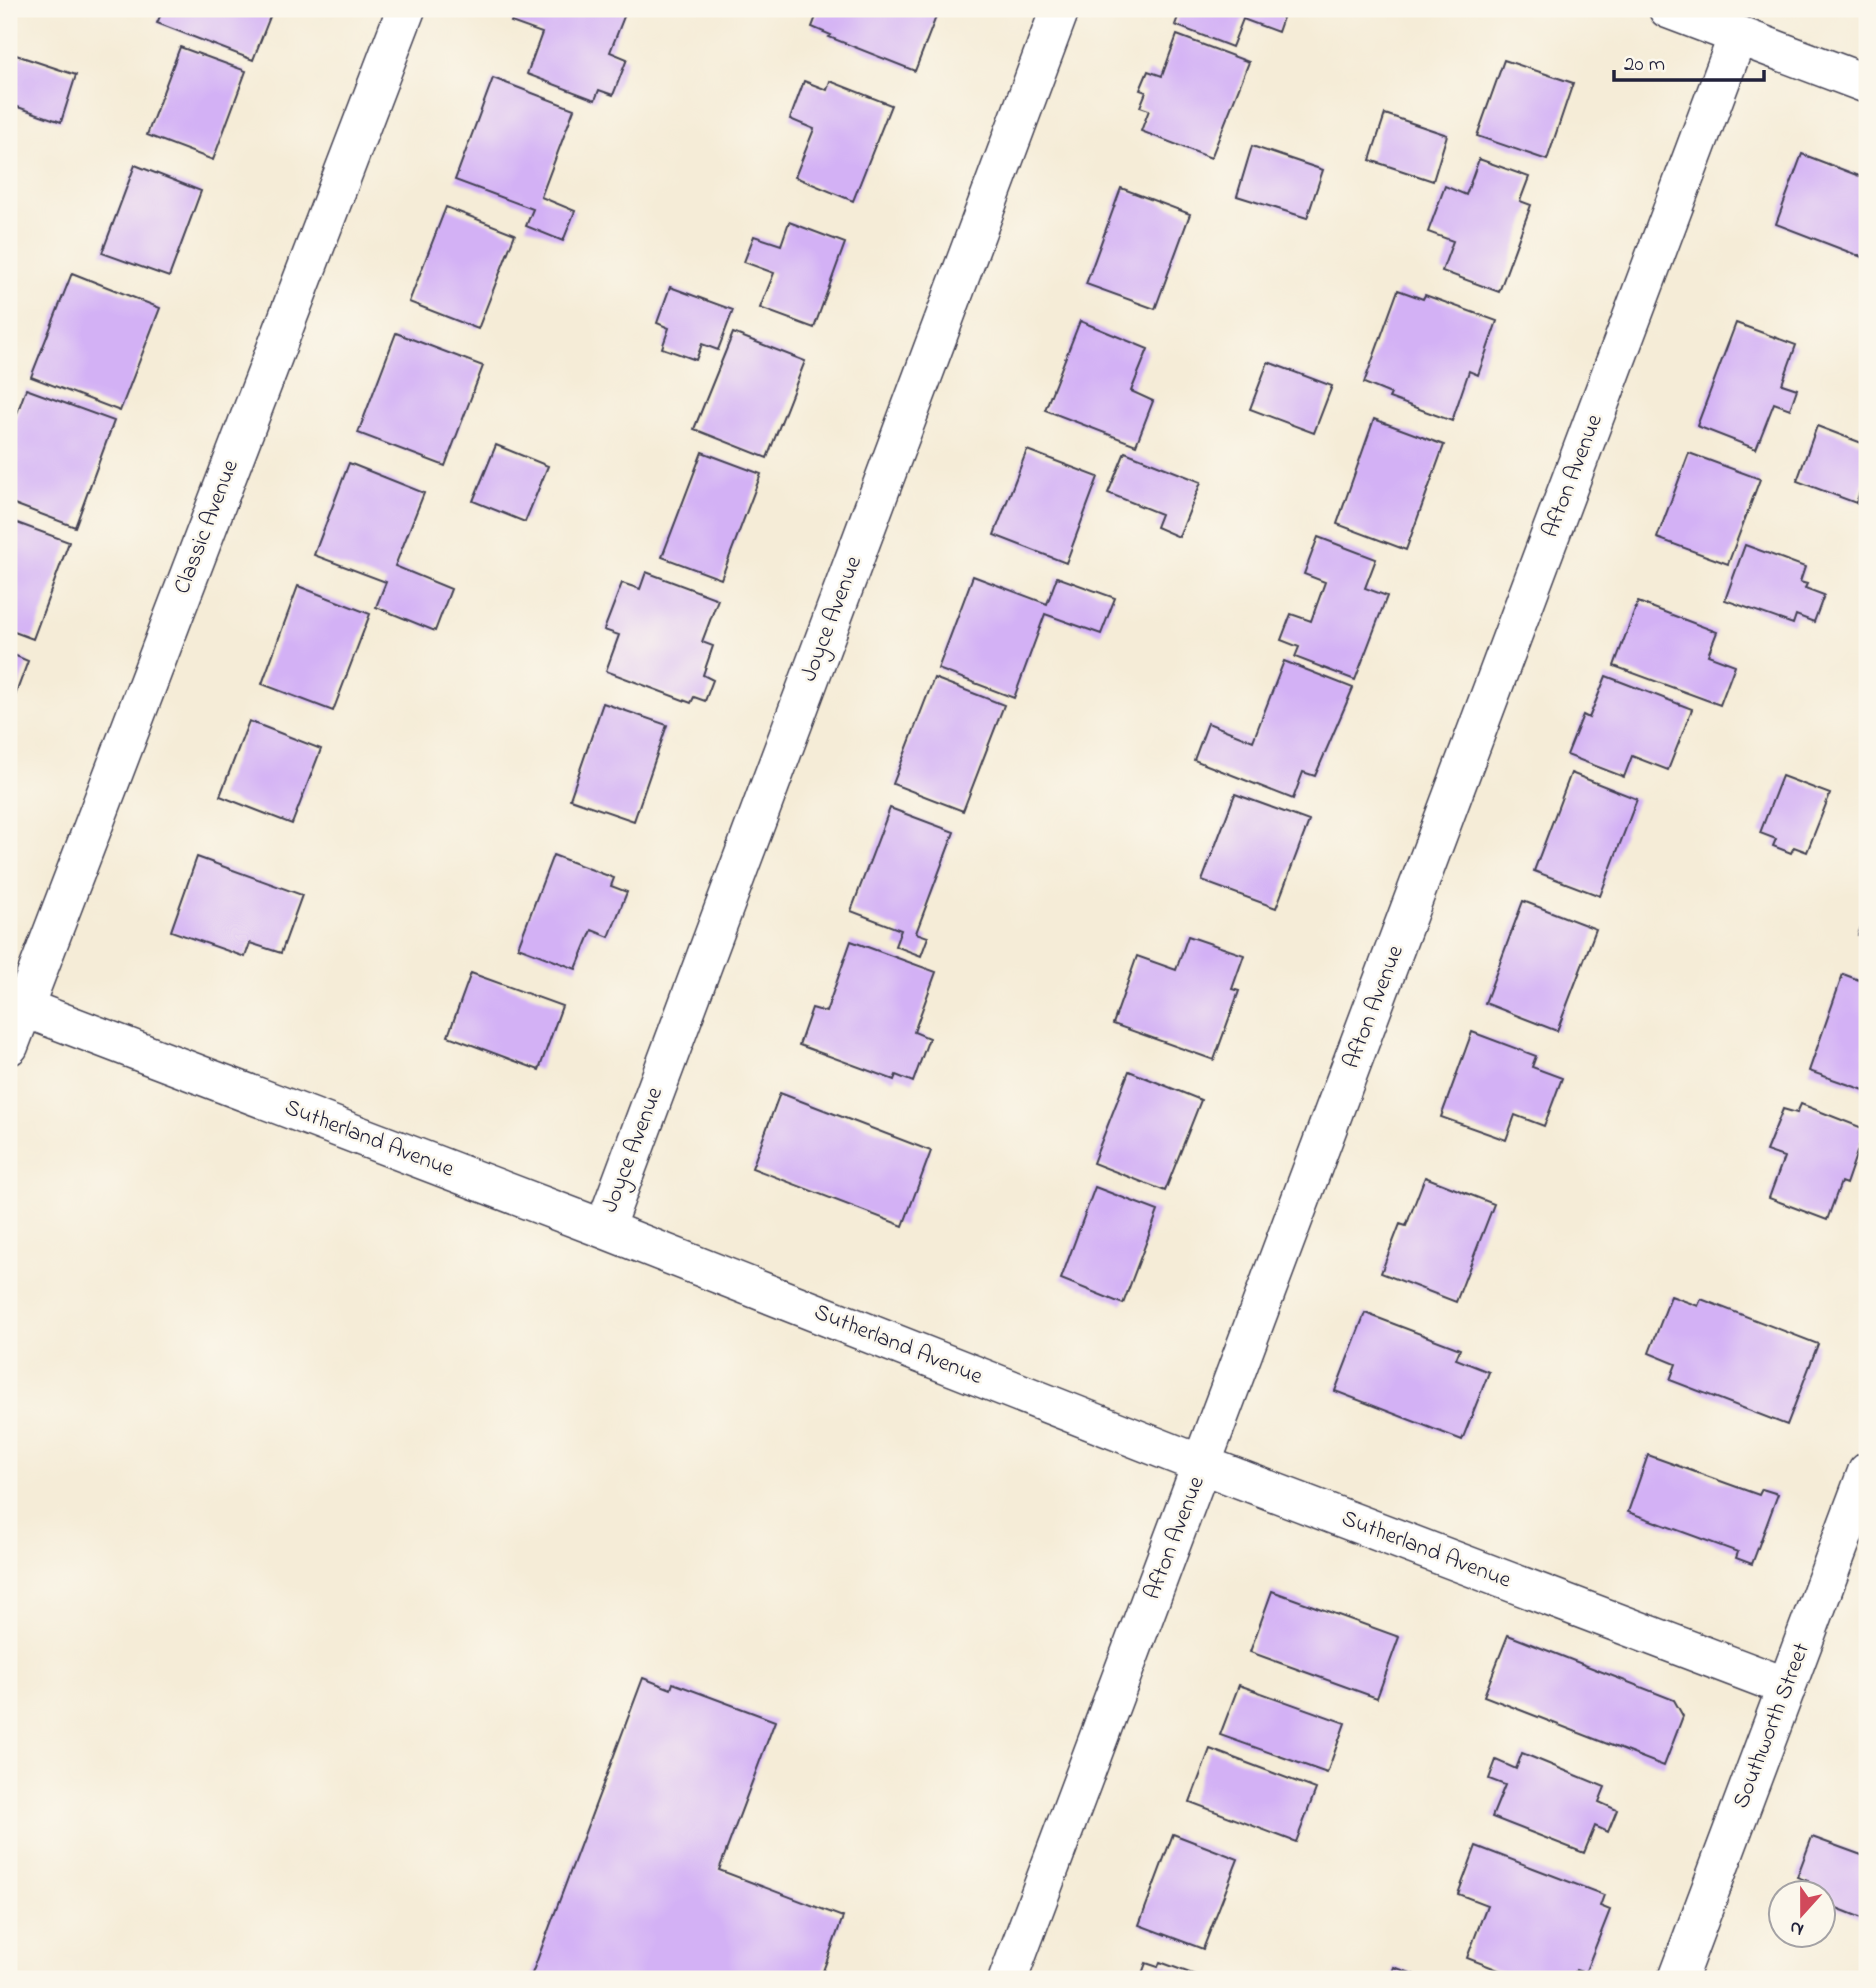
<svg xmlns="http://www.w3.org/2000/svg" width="1876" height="1988" font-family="'Indie Flower',sans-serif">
<rect width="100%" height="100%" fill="#fbf7ec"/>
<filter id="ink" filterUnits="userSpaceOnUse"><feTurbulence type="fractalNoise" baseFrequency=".0143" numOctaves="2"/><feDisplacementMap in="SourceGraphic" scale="14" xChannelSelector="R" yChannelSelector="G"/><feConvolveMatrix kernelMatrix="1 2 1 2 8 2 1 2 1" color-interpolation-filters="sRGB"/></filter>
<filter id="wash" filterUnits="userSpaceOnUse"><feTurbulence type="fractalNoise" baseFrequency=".00686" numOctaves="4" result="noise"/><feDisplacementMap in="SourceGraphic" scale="28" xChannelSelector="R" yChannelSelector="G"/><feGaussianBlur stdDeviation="1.57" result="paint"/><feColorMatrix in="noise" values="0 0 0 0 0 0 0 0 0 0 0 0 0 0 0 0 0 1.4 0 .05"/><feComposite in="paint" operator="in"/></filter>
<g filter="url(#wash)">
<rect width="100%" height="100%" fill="#f5ecd7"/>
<g id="blocks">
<path fill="#d3b1f5" d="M 154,9 L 273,9 L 253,60 L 157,23 L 162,12 Z
M 516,9 L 627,9 L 610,52 L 627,59 L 613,95 L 599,90 L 595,100 L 527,74 L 542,33 L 511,22 Z
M 819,9 L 939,9 L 915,71 L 829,37 L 831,35 L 812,27 Z
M 1181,9 L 1286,9 L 1278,32 L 1243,19 L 1232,47 L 1175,25 Z
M 1177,35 L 1249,62 L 1211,158 L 1141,131 L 1149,110 L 1140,107 L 1146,92 L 1140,90 L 1148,71 L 1162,76 Z
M 180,47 L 246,71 L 213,160 L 147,135 Z
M 16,55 L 76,75 L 61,122 L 9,104 L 9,75 Z
M 1504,60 L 1573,83 L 1547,160 L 1477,136 Z
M 493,78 L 574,109 L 541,197 L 575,211 L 563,241 L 526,226 L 533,209 L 455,180 Z
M 804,81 L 827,90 L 830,81 L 891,105 L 853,201 L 795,177 L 814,129 L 790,119 Z
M 1385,114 L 1447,135 L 1433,181 L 1370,160 Z
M 1252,146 L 1323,170 L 1307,218 L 1237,196 Z
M 1802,154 L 1867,179 L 1867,259 L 1776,224 Z
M 1479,159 L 1529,177 L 1520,201 L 1531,205 L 1499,292 L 1442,271 L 1453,241 L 1428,232 L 1445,186 L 1466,195 Z
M 135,165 L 201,191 L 169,277 L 102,253 Z
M 1121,188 L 1190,214 L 1155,309 L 1086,284 Z
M 446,207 L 515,234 L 478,329 L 409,302 Z
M 789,222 L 845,243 L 814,328 L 760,308 L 774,273 L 744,262 L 754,236 L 781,245 Z
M 72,273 L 160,308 L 120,411 L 31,377 Z
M 670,287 L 733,310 L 718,350 L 702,344 L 696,360 L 662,348 L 669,328 L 657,323 Z
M 1398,290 L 1423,299 L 1425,295 L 1497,321 L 1478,375 L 1469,371 L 1452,421 L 1389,398 L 1391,394 L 1364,383 Z
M 1080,321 L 1148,349 L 1131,391 L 1153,401 L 1136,445 L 1045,410 Z
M 1736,323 L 1796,345 L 1782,384 L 1797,389 L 1790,409 L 1774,403 L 1756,449 L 1697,426 Z
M 396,333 L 483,366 L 445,466 L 358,433 Z
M 733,333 L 805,361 L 767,458 L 694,429 Z
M 1268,362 L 1332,386 L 1314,433 L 1250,409 Z
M 26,389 L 114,421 L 75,527 L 9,502 L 9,435 Z
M 1374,419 L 1444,445 L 1406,550 L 1337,524 Z
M 1817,426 L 1867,445 L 1867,471 L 1856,503 L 1797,481 Z
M 496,445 L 548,466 L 525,522 L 473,501 Z
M 1027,450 L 1098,477 L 1066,563 L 994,535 Z
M 702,452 L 761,474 L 721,579 L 662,557 Z
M 1125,452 L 1201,482 L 1179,537 L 1156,527 L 1161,514 L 1108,493 Z
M 1689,453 L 1760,479 L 1728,564 L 1657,538 Z
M 349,463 L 424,493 L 395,566 L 451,589 L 435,631 L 376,607 L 386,582 L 314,555 Z
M 9,520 L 69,542 L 33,639 L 9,630 Z
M 1318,537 L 1376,559 L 1365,588 L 1387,596 L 1355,680 L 1295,657 L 1299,647 L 1281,640 L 1291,614 L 1311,621 L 1325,582 L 1304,574 Z
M 1745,545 L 1805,567 L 1800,582 L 1807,584 L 1805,588 L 1824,595 L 1814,622 L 1796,615 L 1793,624 L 1725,600 Z
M 646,572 L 718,599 L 702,642 L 713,646 L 703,675 L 713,680 L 705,701 L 694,697 L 691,703 L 606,671 L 619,635 L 604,630 L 622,583 L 640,589 Z
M 973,576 L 1047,604 L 1057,577 L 1115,598 L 1101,634 L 1045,614 L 1014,698 L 938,669 Z
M 298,586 L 370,614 L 333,711 L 262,684 Z
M 1638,602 L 1717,632 L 1708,655 L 1735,665 L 1720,705 L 1614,666 Z
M 9,653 L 28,661 L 9,712 Z
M 1284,661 L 1353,688 L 1315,776 L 1303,772 L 1293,799 L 1194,760 L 1208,723 L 1253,741 Z
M 1606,676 L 1692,709 L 1668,770 L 1632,756 L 1624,777 L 1567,755 L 1583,715 L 1589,718 Z
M 934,678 L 1004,705 L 963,811 L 893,784 Z
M 603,703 L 667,725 L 634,821 L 570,799 Z
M 249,721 L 321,749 L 292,824 L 220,796 Z
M 1571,773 L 1637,799 L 1600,896 L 1534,871 Z
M 1782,776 L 1830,794 L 1807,852 L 1794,847 L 1791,853 L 1773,846 L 1776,839 L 1760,833 Z
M 1235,794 L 1309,821 L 1276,908 L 1202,881 Z
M 890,808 L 954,832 L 916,933 L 928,937 L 921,956 L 895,946 L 901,930 L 851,911 Z
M 553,855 L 614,878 L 611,886 L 627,892 L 609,937 L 592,930 L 576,969 L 518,947 Z
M 197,857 L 302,895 L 281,953 L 250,943 L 245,957 L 171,931 Z
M 1523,901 L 1596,929 L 1557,1031 L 1485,1003 Z
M 1867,910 L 1867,938 L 1858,935 Z
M 1188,936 L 1244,955 L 1232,989 L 1239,991 L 1214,1060 L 1113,1024 L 1137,956 L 1176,970 Z
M 851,941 L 936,972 L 914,1032 L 929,1038 L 913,1082 L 896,1075 L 894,1080 L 799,1045 L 812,1008 L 826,1012 Z
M 471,973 L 562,1006 L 539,1070 L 448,1036 Z
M 1843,974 L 1867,983 L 1867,1091 L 1809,1071 Z
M 1472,1032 L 1536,1056 L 1532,1067 L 1562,1078 L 1544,1126 L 1515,1115 L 1506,1140 L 1441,1117 Z
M 1129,1071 L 1201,1100 L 1165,1191 L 1093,1163 Z
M 780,1093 L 931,1151 L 903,1226 L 752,1168 Z
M 1801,1104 L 1865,1129 L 1846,1184 L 1841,1182 L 1827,1220 L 1769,1198 L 1784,1157 L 1766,1151 L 1783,1109 L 1797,1113 Z
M 1425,1177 L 1494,1204 L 1456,1302 L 1381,1273 L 1400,1224 L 1406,1226 Z
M 1095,1187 L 1158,1211 L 1123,1304 L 1061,1279 Z
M 1671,1296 L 1698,1306 L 1701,1299 L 1818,1344 L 1787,1425 L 1670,1380 L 1676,1364 L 1649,1353 Z
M 1365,1313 L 1460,1349 L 1456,1359 L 1489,1372 L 1462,1440 L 1335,1391 Z
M 1648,1455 L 1759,1495 L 1762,1489 L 1778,1494 L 1752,1564 L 1736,1558 L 1738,1552 L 1628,1512 Z
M 1272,1591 L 1399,1637 L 1377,1698 L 1250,1652 Z
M 1508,1635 L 1674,1700 L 1683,1716 L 1664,1766 L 1484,1696 Z
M 643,1678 L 671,1689 L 673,1683 L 775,1721 L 719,1870 L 843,1917 L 820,1979 L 530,1979 Z
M 1239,1685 L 1345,1723 L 1327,1773 L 1220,1735 Z
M 1210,1749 L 1316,1789 L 1296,1842 L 1190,1802 Z
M 1522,1753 L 1605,1787 L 1599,1802 L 1617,1810 L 1608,1832 L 1595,1826 L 1584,1853 L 1492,1817 L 1505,1785 L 1489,1779 L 1496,1760 L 1516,1769 Z
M 1173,1834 L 1238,1859 L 1203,1949 L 1139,1925 Z
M 1812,1837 L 1867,1857 L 1867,1920 L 1824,1903 L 1824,1894 L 1804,1894 L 1808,1881 L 1797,1877 Z
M 1476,1846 L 1604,1895 L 1600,1906 L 1610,1910 L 1585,1973 L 1576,1970 L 1573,1979 L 1522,1979 L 1467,1958 L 1487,1905 L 1458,1894 Z
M 1160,1962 L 1201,1977 L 1200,1979 L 1140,1979 L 1146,1963 L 1158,1967 Z
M 1394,1967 L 1427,1979 L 1390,1979 Z"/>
</g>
</g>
<g filter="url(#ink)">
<use href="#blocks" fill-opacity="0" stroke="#424052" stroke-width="2"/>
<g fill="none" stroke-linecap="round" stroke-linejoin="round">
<defs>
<path id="minor" d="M 1668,9 L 1867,84
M 9,1002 L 604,1229 L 1203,1465 L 1787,1687
M 9,1046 L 406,9
M 604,1229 L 1060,9
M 1008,1979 L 1738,35"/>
<path id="major" d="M 1677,1979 L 1867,1472"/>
</defs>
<use href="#minor" stroke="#424052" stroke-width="41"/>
<use href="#major" stroke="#424052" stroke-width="41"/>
<use href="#minor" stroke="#fff" stroke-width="38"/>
<use href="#major" stroke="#fff" stroke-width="38"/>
</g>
</g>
<g text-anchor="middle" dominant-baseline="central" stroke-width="5" stroke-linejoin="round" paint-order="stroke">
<g font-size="23" fill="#22223b" stroke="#fbf7ec">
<text transform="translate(1573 476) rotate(-69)">Afton Avenue</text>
<text transform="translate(207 527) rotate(-69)">Classic Avenue</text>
<text transform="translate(832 619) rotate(-69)">Joyce Avenue</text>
<text transform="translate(1374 1007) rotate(-69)">Afton Avenue</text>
<text transform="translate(369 1139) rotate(21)">Sutherland Avenue</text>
<text transform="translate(633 1150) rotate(-69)">Joyce Avenue</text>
<text transform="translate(898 1345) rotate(22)">Sutherland Avenue</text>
<text transform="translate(1175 1538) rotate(-69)">Afton Avenue</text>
<text transform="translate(1426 1550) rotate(21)">Sutherland Avenue</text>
<text transform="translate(1772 1726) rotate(-69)">Southworth Street</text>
</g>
</g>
<rect width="1876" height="1988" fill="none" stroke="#fbf7ec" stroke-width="35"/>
<g transform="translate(1802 1914) rotate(201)"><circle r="33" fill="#fbf7ec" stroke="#a4a2a5" stroke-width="2"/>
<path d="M0-5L12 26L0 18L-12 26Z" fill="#d1495b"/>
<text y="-10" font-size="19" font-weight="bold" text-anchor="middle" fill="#22223b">N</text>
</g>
<path d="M1614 70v10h150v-10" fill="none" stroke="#22223b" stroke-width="3.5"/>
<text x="1624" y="70" font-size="21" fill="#22223b" stroke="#fbf7ec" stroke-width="5" paint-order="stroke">20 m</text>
</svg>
